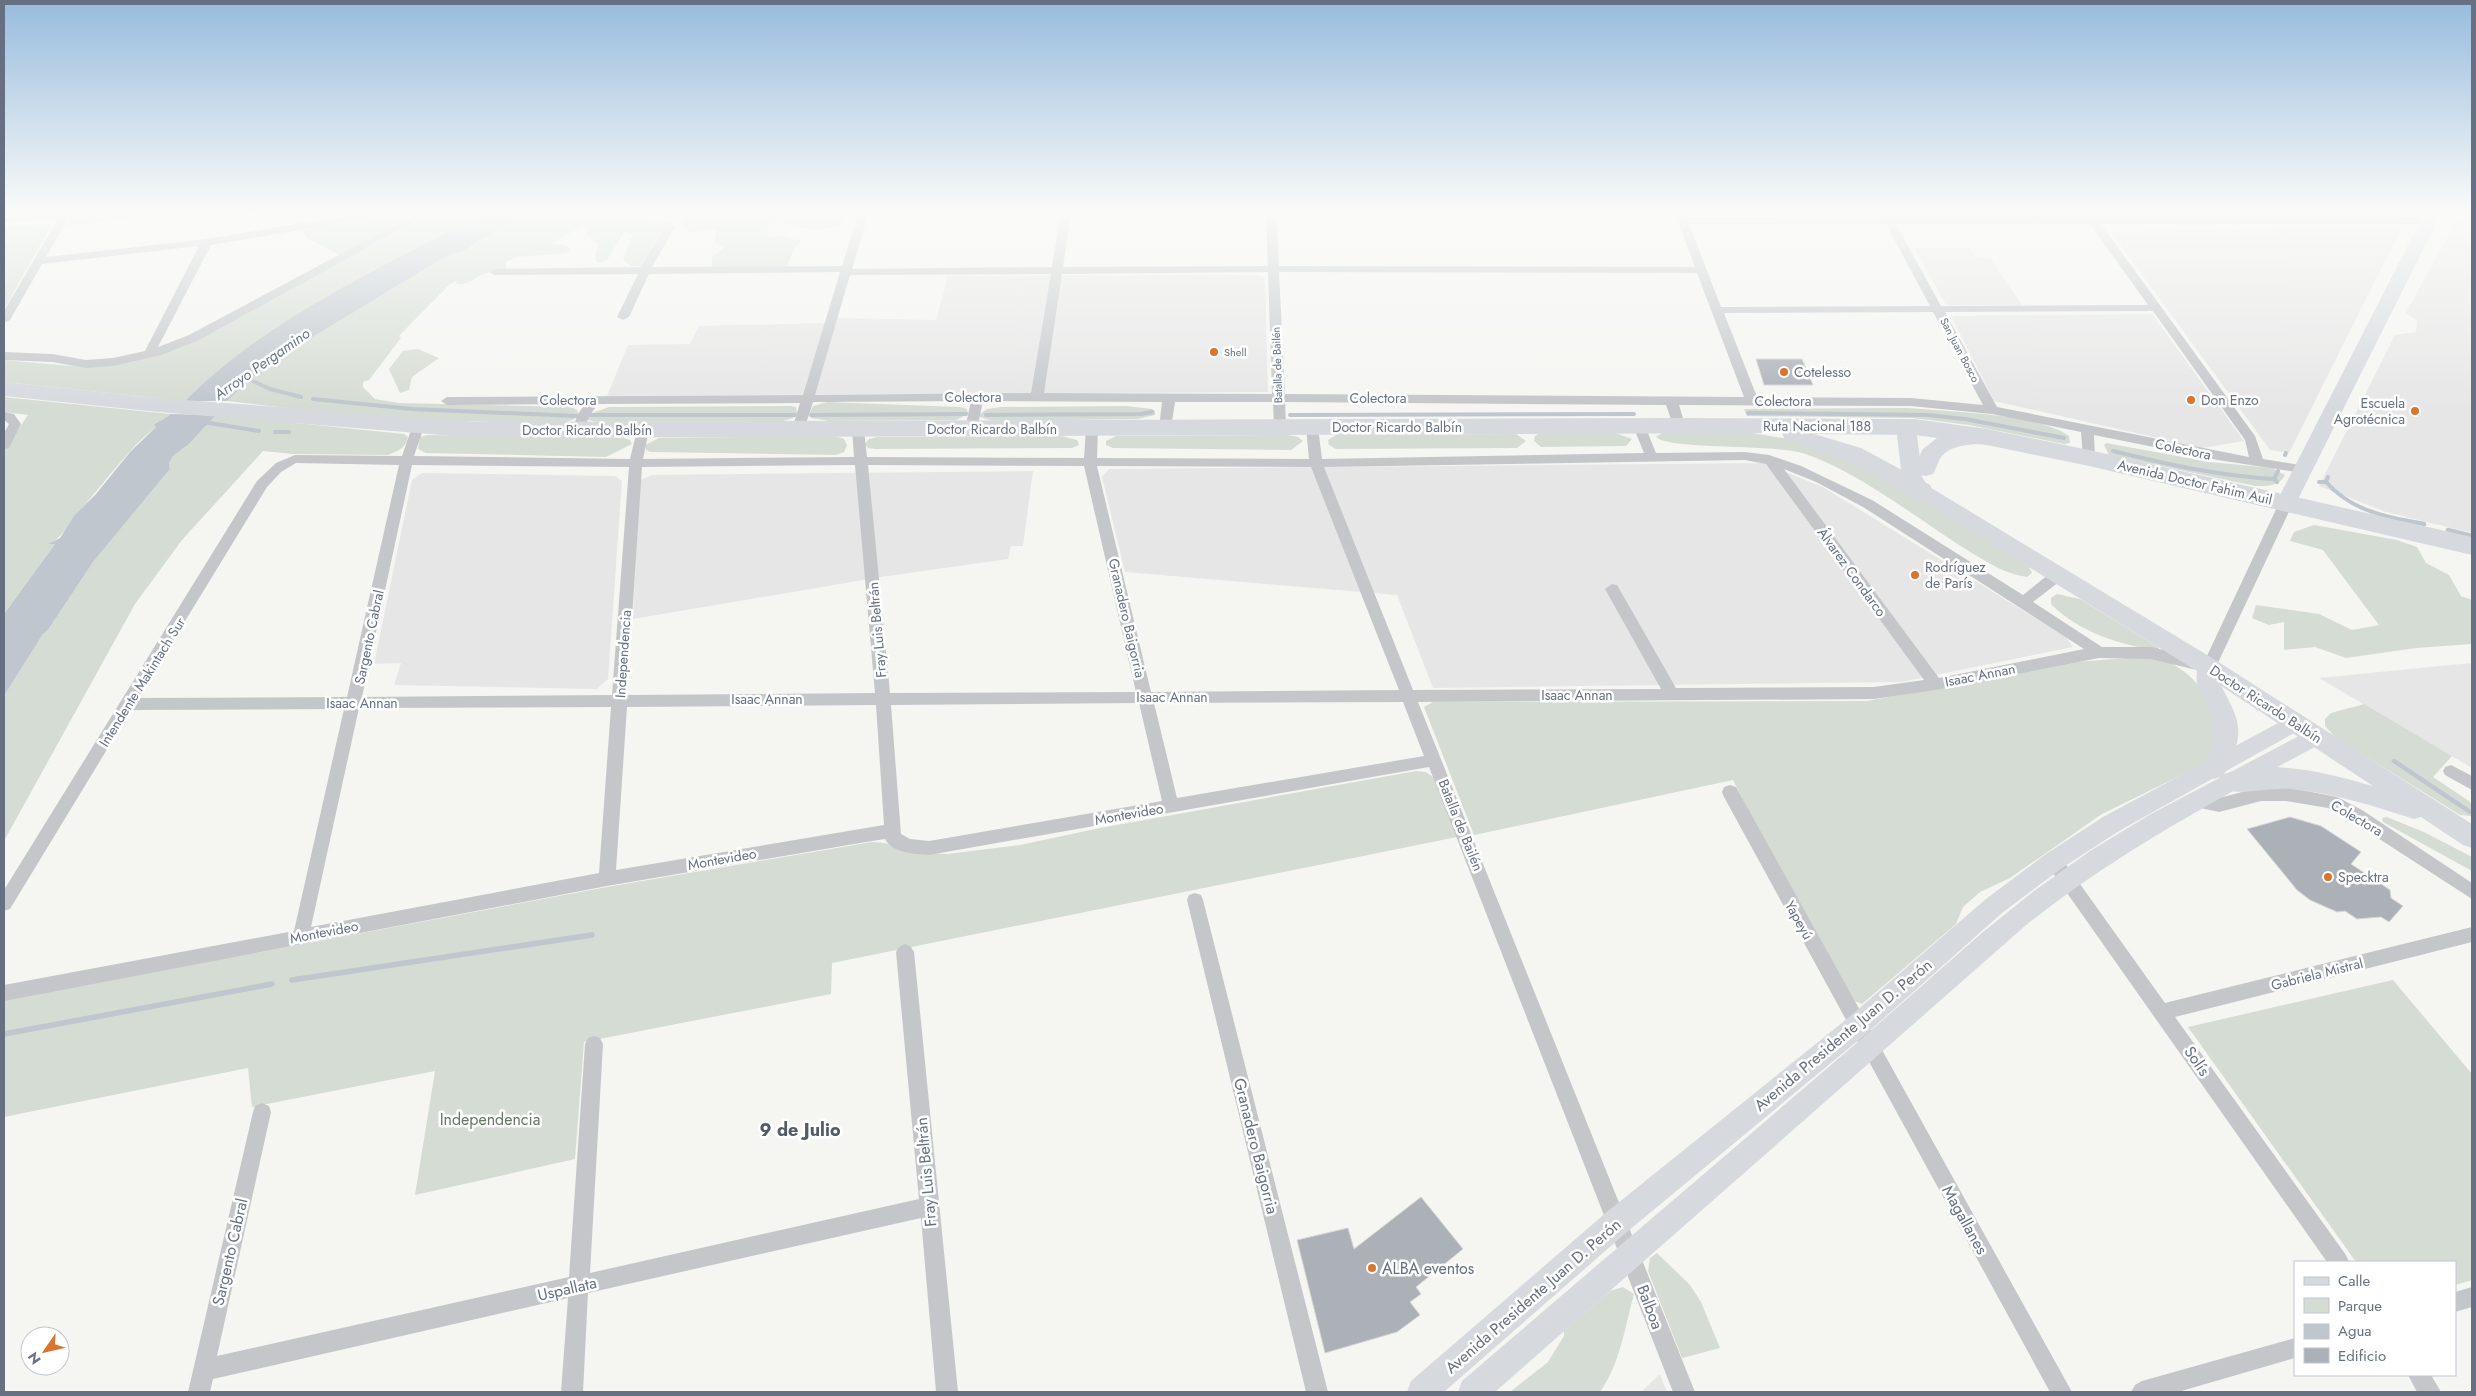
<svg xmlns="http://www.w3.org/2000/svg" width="2476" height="1396" font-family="Jost,sans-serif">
<rect width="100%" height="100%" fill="#f5f6f2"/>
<path fill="#e6e6e6" d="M 2279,212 L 2404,212 L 2403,215 L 2282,216 Z
M 2461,212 L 2472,212 L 2472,533 L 2386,512 L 2319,486 L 2395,335 L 2416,332 L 2417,320 L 2406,313 Z
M 2392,226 L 2400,231 L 2289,453 L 2270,450 L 2111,232 Z
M 1914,248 L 1969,248 L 1976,257 L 1990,258 L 2022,305 L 1946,305 Z
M 1258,275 L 1265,279 L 1268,392 L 607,396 L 628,345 L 690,344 L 699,326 L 834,323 L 836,318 L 936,320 L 948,276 Z
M 2152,314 L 2244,441 L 2202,448 L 1994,401 L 1951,316 Z
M 1763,463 L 1823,487 L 2066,637 L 2073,647 L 1901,682 L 1433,688 L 1397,595 L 1125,572 L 1102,477 L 1109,469 Z
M 1033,471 L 1023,546 L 1011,546 L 1008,559 L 881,577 L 633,619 L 640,480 L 653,475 Z
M 422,473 L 615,476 L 622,481 L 608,679 L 597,689 L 394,685 L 401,663 L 374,664 L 412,480 Z
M 2472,663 L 2472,768 L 2319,678 L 2419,668 Z
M 1660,1374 L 1667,1392 L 1641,1392 Z"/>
<path fill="#d5dcd3" d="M 75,212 L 185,212 L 67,226 Z
M 403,212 L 419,213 L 343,257 L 307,238 L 304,230 Z
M 434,212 L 487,212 C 387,264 264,320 185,401 L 4,382 L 4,360 L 71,366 L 100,366 L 202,336 Z
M 535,212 L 643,212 L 639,219 L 673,222 L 671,232 L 659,234 L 642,266 L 630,266 L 623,259 L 633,234 L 624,232 L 607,260 L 598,263 L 595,258 L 598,244 L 587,235 L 587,229 L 584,227 C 572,231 563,238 551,243 L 567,246 L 571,250 L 566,253 L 516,257 L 506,262 L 506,269 C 499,271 488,271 482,275 C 471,280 469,285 456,284 L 457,281 L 450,284 L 399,336 L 401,338 L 369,380 L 363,382 L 363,387 L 375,399 L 399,403 L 571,407 L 577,410 L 579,415 C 575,419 571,421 566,422 C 544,427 516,423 493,422 C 404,421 316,412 227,401 L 265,366 L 443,258 L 465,250 L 484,237 Z
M 685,212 L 790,212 L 803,214 L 845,212 L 847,221 C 822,236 802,228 776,220 L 767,228 L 768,238 L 782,236 L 801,241 L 794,248 L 787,267 L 712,268 L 712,257 L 724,248 L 715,242 L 716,230 L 690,232 L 681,222 Z
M 52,224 L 10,299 L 4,309 L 4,227 Z
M 418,349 L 439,358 L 412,377 L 409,390 L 400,393 L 389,369 L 403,351 Z
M 4,397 L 170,414 L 167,418 L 155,423 L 156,427 C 128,448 100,489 76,515 C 68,524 63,536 51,543 L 55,544 L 4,614 L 4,450 L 28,415 L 4,412 Z
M 827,402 L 960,407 L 967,409 L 968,414 L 956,420 L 829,421 L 811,418 L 810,412 L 813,406 Z
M 790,406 L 796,407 L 797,413 L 793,418 L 783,421 L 598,422 L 588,420 L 587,415 L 609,407 Z
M 1126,406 L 1152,409 L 1155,411 L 1155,415 L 1137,419 L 993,421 L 980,417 L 980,414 L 987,409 L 1001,407 Z
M 1908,408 C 1948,412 2038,413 2069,436 L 2070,443 L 2064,444 L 1969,425 L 1913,418 L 1747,416 L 1744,409 Z
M 216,415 L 404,434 L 408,437 C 406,448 398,451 388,455 L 293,454 L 263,451 L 182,540 L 135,604 L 4,841 L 4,696 L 43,634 L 48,630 L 93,562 L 170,469 L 169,464 L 173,456 L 189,444 Z
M 1540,433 L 1615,433 L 1632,439 L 1626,446 L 1541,447 L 1534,441 L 1535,436 Z
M 1662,433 L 1752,433 L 1806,442 L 1853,458 L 2017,559 L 2029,567 L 2032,573 L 2027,577 C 2000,573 1979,557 1956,543 C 1912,514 1851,468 1802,453 C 1771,444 1670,450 1656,437 Z
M 1516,434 L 1526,441 L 1517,448 L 1336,449 L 1329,445 L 1328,440 L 1336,435 Z
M 428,435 L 624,438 L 630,440 L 632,444 L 606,457 L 426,453 L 418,449 L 420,437 Z
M 1288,435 L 1298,437 L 1303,441 L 1291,450 L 1113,448 L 1106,445 L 1106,441 L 1116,436 Z
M 835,436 L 844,439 L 847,445 L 844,452 L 836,455 L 650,452 L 646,450 L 645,445 L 659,438 Z
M 1061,436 L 1077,440 L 1079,445 L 1072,448 L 875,449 L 868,448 L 865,444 L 869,439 L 877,437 Z
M 2106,443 L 2210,462 L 2272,468 L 2285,475 C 2279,487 2266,486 2255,486 L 2109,455 L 2104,445 Z
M 2314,525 L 2397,540 L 2417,547 L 2426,563 L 2449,575 L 2461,596 L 2472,600 L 2472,644 L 2416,648 L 2346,658 L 2315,647 L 2284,650 L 2284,622 L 2269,625 L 2252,618 L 2256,605 L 2319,614 L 2352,630 L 2379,625 L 2323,550 L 2290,541 L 2294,532 Z
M 2057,594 L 2080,599 L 2158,647 L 2160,651 C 2122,645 2079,633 2051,604 L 2051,598 Z
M 2128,658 C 2138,658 2152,656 2162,659 C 2191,670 2218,701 2218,732 C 2218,744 2211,754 2204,764 L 2102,814 L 2010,878 L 1980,892 L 1963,907 L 1956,924 L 1862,1004 L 1842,996 L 1733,780 L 1474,835 L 1424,707 L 1433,702 L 1867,701 L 2075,662 Z
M 2364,704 L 2452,756 L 2433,777 L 2469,801 L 2472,805 L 2472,816 L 2460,815 L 2335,737 L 2325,726 L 2325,719 L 2331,713 Z
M 1416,771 L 1426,772 L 1433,777 L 1457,837 L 832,963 L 831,994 L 584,1042 L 575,1159 L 415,1195 L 435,1071 L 252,1107 L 248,1068 L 4,1117 L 4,1000 L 607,887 L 872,842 L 885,843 L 913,852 L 947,854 L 1020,845 L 1100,828 Z
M 2387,817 L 2426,833 L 2472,857 L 2472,871 L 2383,822 L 2382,818 Z
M 2393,980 L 2472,1074 L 2472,1280 L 2455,1285 L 2455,1262 L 2356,1262 L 2188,1027 Z
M 1657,1253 L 1690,1285 L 1701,1302 L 1720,1348 L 1682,1358 L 1648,1271 L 1650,1258 Z
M 1623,1287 L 1634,1294 C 1625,1327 1620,1364 1600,1392 L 1510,1392 L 1548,1362 L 1564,1336 L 1564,1331 L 1610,1291 Z"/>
<path fill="#bfc6cd" d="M 487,212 L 535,212 L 484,237 L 465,250 L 443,258 L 265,366 L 227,401 L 185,401 C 264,320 387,264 487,212 Z
M 170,414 L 216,415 L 189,444 L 173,456 L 169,464 L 170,469 L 93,562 L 48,630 L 43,634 L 4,696 L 4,614 L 55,544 L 48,544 L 60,538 L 74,516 L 96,494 L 130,452 L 156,427 L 154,425 C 158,420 166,420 170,414 Z"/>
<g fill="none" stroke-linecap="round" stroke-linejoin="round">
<path stroke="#bfc6cd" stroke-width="4" d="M 4,220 L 132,212
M 246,378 L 270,389 L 301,397
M 313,399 L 412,409 L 576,416
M 1748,413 L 1927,415 L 1965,419 L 2064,438
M 590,415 L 795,415
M 811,415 L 966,414
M 986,415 L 1140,414 L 1152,412
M 1290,415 L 1634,414
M 203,422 L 259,431
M 275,432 L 289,432
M 2113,451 C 2166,464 2219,476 2274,479 L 2277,482
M 2285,455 L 2286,453
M 2274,479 L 2278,471
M 2319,482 L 2326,482 L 2328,477
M 2326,482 C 2348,507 2377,515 2408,521"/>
<path stroke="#bfc6cd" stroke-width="4.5" d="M 2402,520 L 2424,524
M 2448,530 L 2472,536
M 2394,761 L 2470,812"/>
<path stroke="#bfc6cd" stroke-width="5.5" d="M 292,980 L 592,935
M 4,1034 L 272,984"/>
</g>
<path fill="#acb1b8" stroke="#d6d7d5" d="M 1756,359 L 1802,359 L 1813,385 L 1764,385 Z
M 2290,817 L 2321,826 L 2361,852 L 2351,864 L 2390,890 L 2391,898 L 2403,906 L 2389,922 L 2381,917 L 2357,919 L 2345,911 L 2337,912 L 2310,900 L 2297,890 L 2247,829 Z
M 1421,1197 L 1463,1249 L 1416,1287 L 1421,1294 L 1410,1302 L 1420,1315 L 1397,1332 L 1325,1353 L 1297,1240 L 1348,1228 L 1354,1249 Z"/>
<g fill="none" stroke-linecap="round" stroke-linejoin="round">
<path fill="#c4c6ca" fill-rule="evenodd" d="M 62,212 L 72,212 L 46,257 L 207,239 L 367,212 L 392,212 L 387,215 L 211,245 L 158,347 L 189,335 L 419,212 L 432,212 L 197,341 L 161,355 L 113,366 L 86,368 L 52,362 L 4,360 L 4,352 L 52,354 L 86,360 L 113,358 L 145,351 L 199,246 L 42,264 L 10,320 L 4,323 L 4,311 Z
M 859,212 L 869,212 L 852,269 L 1052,267 L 1061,212 L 1071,212 L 1063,267 L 1268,266 L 1266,212 L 1276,212 L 1279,266 L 1695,267 L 1675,214 L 1676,212 L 1684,212 L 1687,218 L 1882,218 L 1880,212 L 1890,212 L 1893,217 L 2085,217 L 2086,214 L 2090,213 L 2096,217 L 2401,217 L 2429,218 L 2434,221 L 2429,224 L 2101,224 L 2255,436 L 2263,459 L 2307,466 L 2308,469 L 2307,472 L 2302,473 L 2218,460 L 2094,435 L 2095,458 L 2089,462 L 2083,458 L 2081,432 L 1992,414 L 1911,406 L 1679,405 L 1685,425 L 1679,429 L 1673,425 L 1666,405 L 1285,402 L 1286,427 L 1280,431 L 1274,427 L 1273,402 L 1175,402 L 1171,428 L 1165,432 L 1159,428 L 1162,402 L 983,401 L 977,429 L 971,433 L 965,429 L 971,401 L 813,402 L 804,430 L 798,434 L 792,430 L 800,403 L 598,404 L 590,415 L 582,433 L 578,434 L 572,430 L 578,414 L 585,404 L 447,405 L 441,401 L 447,397 L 803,395 L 840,272 L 649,274 L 629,317 L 623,320 L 617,317 L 638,274 L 495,275 L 489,272 L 495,269 L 641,267 L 666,225 L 670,224 L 675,227 L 652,267 L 842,266 ZM 1689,224 L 1886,224 L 1930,306 L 1721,307 ZM 1896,224 L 2090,224 L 2148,305 L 1941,306 ZM 1268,272 L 1272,394 L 1044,393 L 1062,274 ZM 1279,272 L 1697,273 L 1744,397 L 1285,394 ZM 1051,274 L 1031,393 L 815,395 L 850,275 ZM 2153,311 L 2245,440 L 2249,457 L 1997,407 L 1945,312 ZM 1933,312 L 1983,405 L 1911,398 L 1757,397 L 1724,313 Z
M 4,412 L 14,414 L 21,424 L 9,448 L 4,449 L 4,433 L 9,424 L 4,420 Z
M 1639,422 L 1645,426 L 1656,453 L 1745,452 L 1769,455 L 1801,466 L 1872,500 L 2023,595 L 2054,570 L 2064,570 L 2066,574 L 2064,578 L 2033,602 L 2102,647 L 2151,647 L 2205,660 L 2279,503 L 2286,498 L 2293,503 L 2216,667 L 2214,671 L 2209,673 L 2151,659 L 2099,658 L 1935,690 L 1874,699 L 1418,702 L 1695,1392 L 1673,1392 L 1429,767 L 929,855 C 915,854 892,853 885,839 L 866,842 L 607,886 L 4,1001 L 4,985 L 294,931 L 344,709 L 131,710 L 10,909 L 4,911 L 4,890 L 257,481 L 276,463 L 295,455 L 402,456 L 412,427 L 418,423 L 424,427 L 414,456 L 630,459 L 637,430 L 643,426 L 649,430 L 643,459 L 854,457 L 852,429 L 858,425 L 864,429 L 867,457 L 1084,458 L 1086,429 L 1092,425 L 1098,429 L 1097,458 L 1309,459 L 1306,427 L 1312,423 L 1318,427 L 1322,459 L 1644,453 L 1633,426 ZM 1745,460 L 1766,464 L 1924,680 L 1874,687 L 1676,688 L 1617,585 L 1612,584 L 1605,589 L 1661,689 L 1413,690 L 1324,467 ZM 296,463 L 399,465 L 347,697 L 138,698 L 267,487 L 281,472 ZM 412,465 L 629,467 L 612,695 L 362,697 ZM 855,465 L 875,693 L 627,695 L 642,467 ZM 868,465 L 1084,466 L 1136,692 L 890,693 ZM 1097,466 L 1311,467 L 1399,690 L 1151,692 ZM 1784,469 L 1816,482 L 1863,507 L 2084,649 L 1939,678 ZM 1403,702 L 1424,756 L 1177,798 L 1154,703 ZM 1139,703 L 1162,801 L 929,841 L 910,839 L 901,834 L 891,705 ZM 876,705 L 884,825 L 616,870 L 627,707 ZM 611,707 L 599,873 L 311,927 L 359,708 Z
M 2451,765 L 2472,776 L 2472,790 L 2445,775 L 2443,771 L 2445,767 Z
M 1730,785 L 1736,787 L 2072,1392 L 2050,1392 L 1724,797 L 1722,792 L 1724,787 Z
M 2261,787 L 2286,787 L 2337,797 L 2362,810 L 2472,883 L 2472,899 L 2350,820 L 2328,808 L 2286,801 L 2261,801 L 2219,812 L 2191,806 L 2189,801 L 2191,796 L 2197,794 L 2219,798 Z
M 2054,854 L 2060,856 L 2165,1003 L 2472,927 L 2472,942 L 2175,1017 L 2346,1255 L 2349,1262 L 2327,1262 L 2048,866 L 2046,861 L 2048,856 Z
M 1195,893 L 1201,895 L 1203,900 L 1328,1392 L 1306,1392 L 1187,900 L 1189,895 Z
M 905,944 L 911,947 L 914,952 L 958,1392 L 936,1392 L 921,1218 L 588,1293 L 583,1392 L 561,1392 L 568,1298 L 213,1379 L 210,1392 L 188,1392 L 253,1112 L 255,1106 L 262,1103 L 269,1106 L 271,1112 L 217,1356 L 569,1277 L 585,1044 L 588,1038 L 594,1036 L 600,1038 L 603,1044 L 590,1273 L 919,1199 L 896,952 L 899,947 Z
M 2472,1287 L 2472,1307 L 2455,1312 L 2455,1292 Z
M 2295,1338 L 2295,1358 L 2178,1392 L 2131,1392 L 2135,1385 L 2142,1381 Z
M 2408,1375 L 2431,1375 L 2441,1392 L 2417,1392 Z"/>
<path fill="#d6d9de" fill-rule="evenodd" d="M 2295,714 L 2303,716 L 2306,722 L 2303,728 L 2119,831 L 2062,868 L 2002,913 L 1866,1034 L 1628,1231 L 1444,1392 L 1407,1392 L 1411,1381 L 1608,1211 L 1848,1018 L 1986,899 L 2046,854 L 2103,817 Z
M 2316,727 L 2324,730 L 2327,736 L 2324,742 C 2220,798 2117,852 2025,926 L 1495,1392 L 1458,1392 L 1462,1381 L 1511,1339 L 1859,1041 L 1983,932 L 2034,891 L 2090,851 L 2151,814 Z"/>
<path fill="#d6d9de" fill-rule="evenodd" d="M 2425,212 L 2442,212 L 2296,503 L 2293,508 L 2286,510 L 2279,508 L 2276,503 Z
M 1906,421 L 1913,422 L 1916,427 L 1922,477 L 1928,486 L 2217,661 L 2472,824 L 2472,848 L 2463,845 L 2421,817 L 2414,819 C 2374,806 2333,793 2290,789 C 2269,787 2240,796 2221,789 L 2218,782 L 2220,777 L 2214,779 L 2205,776 L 2202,769 C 2214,745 2220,729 2206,703 C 2200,691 2195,685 2197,671 L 1914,496 L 1902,478 L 1896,427 L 1899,422 ZM 2221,686 L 2373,786 C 2327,773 2271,758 2224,774 C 2244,735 2243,725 2221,686 Z"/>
<path fill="#d6d9de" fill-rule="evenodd" d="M 4,382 L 158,398 L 478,422 L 1679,418 L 1915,419 L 1987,429 L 2089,450 L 2472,537 L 2472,555 L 2089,466 L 1987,445 C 1973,443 1948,445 1940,459 C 1937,464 1936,469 1933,474 L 1925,476 L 1917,474 L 1913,468 L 1923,449 L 1937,438 L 1915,435 L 1814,434 L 1861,448 L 1930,485 L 1933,491 L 1930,497 L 1921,499 L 1912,497 L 1845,460 L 1785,440 L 1782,433 L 478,438 L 158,412 L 4,396 Z"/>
</g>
<linearGradient id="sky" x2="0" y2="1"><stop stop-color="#97bbdd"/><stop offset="0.52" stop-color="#fafbf9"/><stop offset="1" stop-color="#fafbf9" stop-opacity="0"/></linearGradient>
<rect width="2476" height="408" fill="url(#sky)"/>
<g fill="#db752d" stroke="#fff" stroke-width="2">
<circle cx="1214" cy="352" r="5"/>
<circle cx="1784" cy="372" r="5"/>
<circle cx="2191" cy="400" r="5"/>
<circle cx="2415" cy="411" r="5"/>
<circle cx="1915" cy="575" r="5"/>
<circle cx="2328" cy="877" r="5"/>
<circle cx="1372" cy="1268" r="5"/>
</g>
<g text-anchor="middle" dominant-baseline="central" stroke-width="5" stroke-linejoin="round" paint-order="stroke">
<g font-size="11" fill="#667082" stroke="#fff">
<text transform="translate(1960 350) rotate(62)">San Juan Bosco</text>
<text transform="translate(1277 365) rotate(-92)">Batalla de Bailén</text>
</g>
<g font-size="11" fill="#667082" stroke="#fff" text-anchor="start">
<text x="1224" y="352">Shell</text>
</g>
<g font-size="14" fill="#667082" stroke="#fff" text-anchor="start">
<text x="1794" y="372">Cotelesso</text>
<text x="2201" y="400">Don Enzo</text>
<text x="2405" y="403" text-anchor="end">Escuela<tspan x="2405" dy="16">Agrotécnica</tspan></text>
<text x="1925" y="567">Rodríguez<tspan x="1925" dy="16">de París</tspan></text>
<text x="2338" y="877">Specktra</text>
</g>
<g font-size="14" fill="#667082" stroke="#fff">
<text x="973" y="397">Colectora</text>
<text x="1378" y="398">Colectora</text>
<text x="568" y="400">Colectora</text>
<text x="1783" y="401">Colectora</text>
<text x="1817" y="426">Ruta Nacional 188</text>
<text x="1397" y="427">Doctor Ricardo Balbín</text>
<text x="992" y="429">Doctor Ricardo Balbín</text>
<text x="587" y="430">Doctor Ricardo Balbín</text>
<text transform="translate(2183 449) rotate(12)">Colectora</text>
<text transform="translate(2195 482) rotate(13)">Avenida Doctor Fahim Auil</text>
<text transform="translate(1852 572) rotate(54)">Álvarez Condarco</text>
<text transform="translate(1127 618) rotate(77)">Granadero Baigorria</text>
<text transform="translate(877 630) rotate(-95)">Fray Luis Beltrán</text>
<text transform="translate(369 637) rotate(-78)">Sargento Cabral</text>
<text transform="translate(623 654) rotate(-86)">Independencia</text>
<text transform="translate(1980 675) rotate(-11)">Isaac Annan</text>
<text transform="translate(142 682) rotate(-58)">Intendente Makintach Sur</text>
<text x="1577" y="695">Isaac Annan</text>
<text x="1172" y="697">Isaac Annan</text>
<text x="767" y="699">Isaac Annan</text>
<text x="362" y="703">Isaac Annan</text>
<text transform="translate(2266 704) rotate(33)">Doctor Ricardo Balbín</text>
<text transform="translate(1129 814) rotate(-10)">Montevideo</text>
<text transform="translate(2357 818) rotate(30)">Colectora</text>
<text transform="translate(1461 825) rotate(68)">Batalla de Bailén</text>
<text transform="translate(722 859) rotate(-10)">Montevideo</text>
<text transform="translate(1799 920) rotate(61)">Yapeyú</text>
<text transform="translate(324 932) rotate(-11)">Montevideo</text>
<text transform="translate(2317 974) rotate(-14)">Gabriela Mistral</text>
</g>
<g font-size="15" font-style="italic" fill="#677885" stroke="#fff">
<text transform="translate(262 364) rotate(-35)">Arroyo Pergamino</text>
</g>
<g font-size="16" fill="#667082" stroke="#fff">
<text transform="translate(1843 1035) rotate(-40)">Avenida Presidente Juan D. Perón</text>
<text transform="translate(2197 1061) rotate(55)">Solís</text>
<text transform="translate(1256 1146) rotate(76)">Granadero Baigorria</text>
<text transform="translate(926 1172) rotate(-95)">Fray Luis Beltrán</text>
<text transform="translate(1965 1220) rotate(61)">Magallanes</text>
<text transform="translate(230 1252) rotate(-77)">Sargento Cabral</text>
<text transform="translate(567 1289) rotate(-13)">Uspallata</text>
<text transform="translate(1533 1296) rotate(-41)">Avenida Presidente Juan D. Perón</text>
<text transform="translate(1650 1307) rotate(69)">Balboa</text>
</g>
<g font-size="16" fill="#657964" stroke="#fff">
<text x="490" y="1119">Independencia</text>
</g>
<g font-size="16" fill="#667082" stroke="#fff" text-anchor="start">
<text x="1382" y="1268">ALBA eventos</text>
</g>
<g font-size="18" font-weight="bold" fill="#535b67" stroke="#fff">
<text x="800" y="1130">9 de Julio</text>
</g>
</g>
<rect width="2476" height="1396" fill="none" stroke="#667082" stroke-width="10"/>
<rect x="2294" y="1261" width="162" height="115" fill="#ffffff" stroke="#c2c6cd"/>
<rect x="2304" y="1277" width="25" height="8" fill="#d6d9de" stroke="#c2c6cd"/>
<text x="2338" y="1286" font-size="15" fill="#667082">Calle</text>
<rect x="2304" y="1298" width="25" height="15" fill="#d5dcd3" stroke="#c2c6cd"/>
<text x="2338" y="1311" font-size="15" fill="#667082">Parque</text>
<rect x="2304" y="1324" width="25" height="15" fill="#bfc6cd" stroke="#c2c6cd"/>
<text x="2338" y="1336" font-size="15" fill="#667082">Agua</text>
<rect x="2304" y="1348" width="25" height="15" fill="#acb1b8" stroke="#c2c6cd"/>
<text x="2338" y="1361" font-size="15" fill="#667082">Edificio</text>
<g transform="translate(45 1351) rotate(236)"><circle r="24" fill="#ffffff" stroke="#c2c6cd"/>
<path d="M0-4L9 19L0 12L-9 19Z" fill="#db752d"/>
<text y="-8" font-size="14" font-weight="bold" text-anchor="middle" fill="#667082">N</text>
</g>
</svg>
